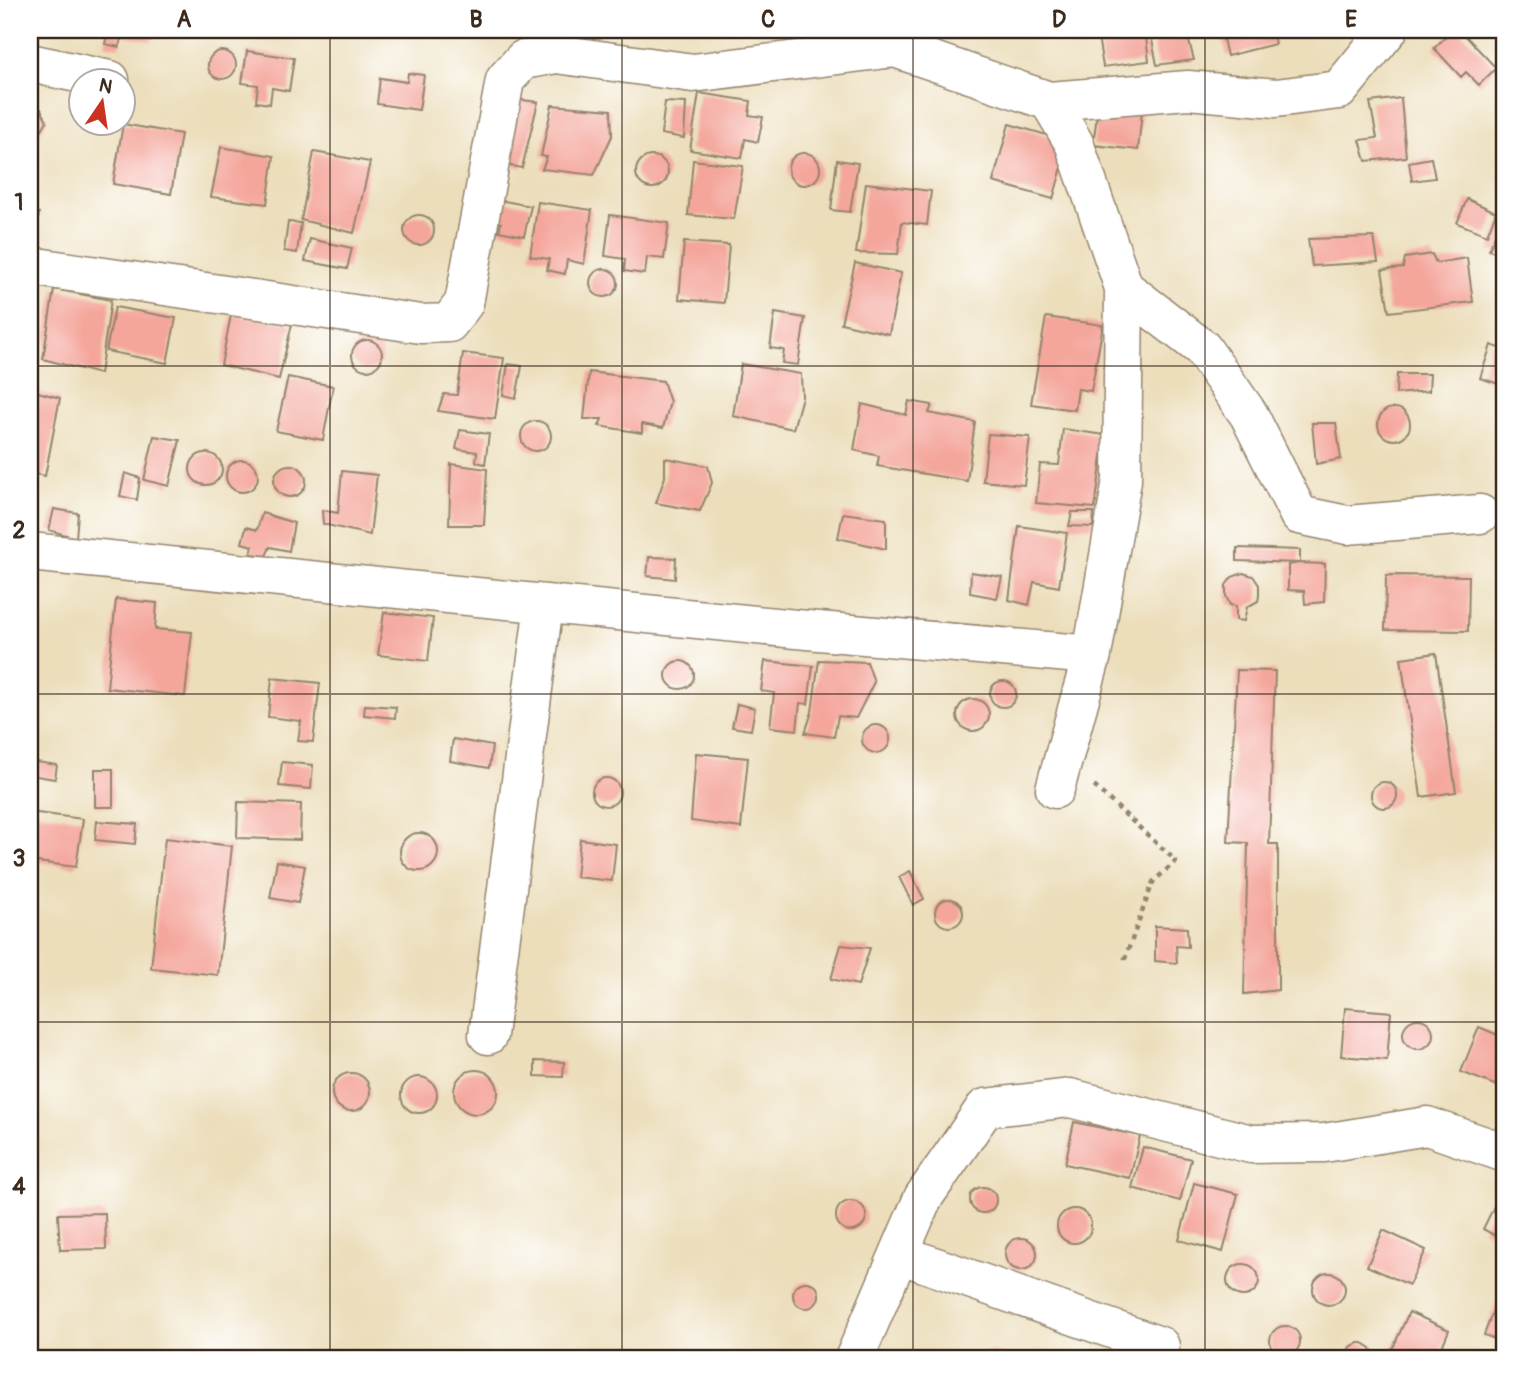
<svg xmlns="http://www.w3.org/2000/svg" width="1535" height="1389" font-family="Pangolin,sans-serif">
<rect width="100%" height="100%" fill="#fff"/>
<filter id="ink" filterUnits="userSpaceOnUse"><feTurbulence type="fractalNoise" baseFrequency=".0143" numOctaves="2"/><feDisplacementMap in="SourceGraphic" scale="14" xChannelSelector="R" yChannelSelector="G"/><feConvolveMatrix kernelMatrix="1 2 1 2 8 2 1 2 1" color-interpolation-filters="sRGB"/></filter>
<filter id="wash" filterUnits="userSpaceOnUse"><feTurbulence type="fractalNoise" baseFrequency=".00686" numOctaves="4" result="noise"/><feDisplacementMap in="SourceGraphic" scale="28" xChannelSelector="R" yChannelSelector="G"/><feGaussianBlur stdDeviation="1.57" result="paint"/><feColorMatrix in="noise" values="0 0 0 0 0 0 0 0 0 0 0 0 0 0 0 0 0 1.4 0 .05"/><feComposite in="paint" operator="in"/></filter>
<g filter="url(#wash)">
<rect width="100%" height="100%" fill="#ecdebb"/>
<g id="blocks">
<path fill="#f4a69b" d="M 108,30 L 153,30 L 151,41 L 122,35 L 119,47 L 105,44 Z
M 1108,30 L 1145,30 L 1149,61 L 1103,67 L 1097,31 Z
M 1150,30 L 1186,30 L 1194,60 L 1157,65 Z
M 1221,30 L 1272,30 L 1275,44 L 1227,56 Z
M 1453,30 L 1460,30 L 1496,68 L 1479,85 L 1466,72 L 1461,77 L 1434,48 Z
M 247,51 L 294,58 L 289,91 L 272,88 L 270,104 L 256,102 L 258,85 L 242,83 Z
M208 65a14 14 0 1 1 28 0a14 14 0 1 1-28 0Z
M 408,73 L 424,75 L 419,110 L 377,104 L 380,78 L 407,82 Z
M 699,93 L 751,101 L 749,115 L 763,117 L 758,142 L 745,139 L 742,158 L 690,150 Z
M 1401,98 L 1406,157 L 1366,161 L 1360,140 L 1377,138 L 1370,102 Z
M 515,99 L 538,102 L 522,168 L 497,163 Z
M 665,102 L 686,103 L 684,138 L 661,134 Z
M 552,105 L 611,110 L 612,136 L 594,175 L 542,169 L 547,157 L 541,156 Z
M 30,106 L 41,109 L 47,121 L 40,133 L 31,136 Z
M 1098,107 L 1142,111 L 1138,150 L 1093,145 Z
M 85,122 L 117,122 L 110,131 L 99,133 L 89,129 Z
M 123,124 L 181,134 L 171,194 L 113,184 Z
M 1009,124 L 1057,138 L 1066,153 L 1053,199 L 993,182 Z
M 221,147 L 274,156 L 267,204 L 211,197 Z
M 314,152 L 370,162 L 354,233 L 301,220 Z
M788 169a16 16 0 1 1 32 0a16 16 0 1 1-32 0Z
M636 172a16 16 0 1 1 32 0a16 16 0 1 1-32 0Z
M 1431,158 L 1435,178 L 1412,181 L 1409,162 Z
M 693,160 L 743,166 L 734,219 L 688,215 Z
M 837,160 L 858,163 L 850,212 L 831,210 Z
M 866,183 L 931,191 L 927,225 L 902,222 L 898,254 L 856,253 Z
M 493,199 L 531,206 L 524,236 L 499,231 L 501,223 L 490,221 Z
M 1467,199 L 1496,212 L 1487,235 L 1457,223 Z
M 538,202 L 592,210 L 584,264 L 567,260 L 565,274 L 547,270 L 549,259 L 530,256 Z
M 30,212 L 39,213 L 34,242 L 30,241 Z
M404 230a15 15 0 1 1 30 0a15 15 0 1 1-30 0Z
M 610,215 L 669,223 L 664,259 L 647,257 L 645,274 L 624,271 L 625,259 L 605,256 Z
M 1503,215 L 1505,216 L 1505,257 L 1489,250 Z
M 288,222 L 301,223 L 297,253 L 284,251 Z
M 1374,237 L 1378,262 L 1312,266 L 1308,239 Z
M 310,239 L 352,248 L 347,269 L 305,261 Z
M 684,242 L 729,245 L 724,303 L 679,299 Z
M 1432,254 L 1436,263 L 1467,258 L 1473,302 L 1389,312 L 1382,270 L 1403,268 L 1405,258 Z
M 855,263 L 901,273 L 889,334 L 841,323 Z
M590 283a14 14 0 1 1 28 0a14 14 0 1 1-28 0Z
M 54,289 L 111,300 L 100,374 L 43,359 Z
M 115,307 L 176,318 L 167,363 L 106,351 Z
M 775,313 L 805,318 L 798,365 L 782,363 L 784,350 L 770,348 Z
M 231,315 L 292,324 L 279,379 L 221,365 Z
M 1046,317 L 1103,325 L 1091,391 L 1078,389 L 1075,410 L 1031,404 Z
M352 355a15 15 0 1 1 30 0a15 15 0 1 1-30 0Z
M 1491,345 L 1505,350 L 1505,386 L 1480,378 Z
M 463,353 L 504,358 L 495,419 L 438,411 L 444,394 L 457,395 Z
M 508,364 L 522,366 L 516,398 L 503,395 Z
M 741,364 L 801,374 L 802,397 L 793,429 L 733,416 Z
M 589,372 L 663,381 L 670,402 L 663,428 L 642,424 L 642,433 L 599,426 L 602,419 L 584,419 Z
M 1397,374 L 1430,374 L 1429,391 L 1396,394 Z
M 288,377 L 333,386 L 323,440 L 276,431 Z
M 30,390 L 60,398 L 45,476 L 30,473 Z
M 909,401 L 932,405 L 929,413 L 975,422 L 967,481 L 877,466 L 879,456 L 854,450 L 862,404 L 906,415 Z
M1378 424a16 16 0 1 1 32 0a16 16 0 1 1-32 0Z
M521 436a15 15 0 1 1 30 0a15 15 0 1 1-30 0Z
M 1312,423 L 1336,423 L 1341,459 L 1316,464 Z
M 1063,429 L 1105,435 L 1095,508 L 1036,503 L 1040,464 L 1059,465 Z
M 460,430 L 489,434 L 485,464 L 476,462 L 477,452 L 456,449 Z
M 988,434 L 1030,437 L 1024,485 L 983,481 Z
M 154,436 L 180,440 L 169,486 L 144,480 Z
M190 469a16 16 0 1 1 32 0a16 16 0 1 1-32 0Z
M 665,458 L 708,466 L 712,483 L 700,511 L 656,503 L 665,477 Z
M226 476a16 16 0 1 1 32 0a16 16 0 1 1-32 0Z
M 451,464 L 487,469 L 484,525 L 449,525 Z
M274 481a16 16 0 1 1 32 0a16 16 0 1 1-32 0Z
M 342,471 L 377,475 L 370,535 L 323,524 L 322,510 L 338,513 Z
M 125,473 L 140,478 L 137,500 L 120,496 Z
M 54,509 L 78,513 L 76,538 L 49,530 Z
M 1072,512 L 1094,512 L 1093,527 L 1069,526 Z
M 262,513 L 294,523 L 289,551 L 270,547 L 266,556 L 251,554 L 253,546 L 242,543 L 246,527 L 257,530 Z
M 843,513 L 886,519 L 886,549 L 838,538 Z
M 1019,526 L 1067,533 L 1059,587 L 1034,582 L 1029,605 L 1009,600 Z
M 1237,548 L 1300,550 L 1300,563 L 1325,564 L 1324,602 L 1305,604 L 1304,591 L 1288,590 L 1288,565 L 1300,563 L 1237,561 Z
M 649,557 L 676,558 L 675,579 L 647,576 Z
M 971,572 L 1002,577 L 997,598 L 970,593 Z
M 1243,573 L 1253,576 L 1259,585 L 1259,596 L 1258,601 L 1247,607 L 1244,621 L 1236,620 L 1236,606 L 1230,605 L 1226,596 L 1226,585 L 1232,577 Z
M 1386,575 L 1469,576 L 1468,631 L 1385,630 Z
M 116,599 L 157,603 L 155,629 L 192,632 L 185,696 L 107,688 Z
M 384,612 L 433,618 L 428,661 L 378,655 Z
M 1436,653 L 1456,792 L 1421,797 L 1401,658 Z
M 819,660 L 867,662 L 874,682 L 856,718 L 838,716 L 834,737 L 805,733 L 812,712 Z
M 765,661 L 813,666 L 808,704 L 800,703 L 797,730 L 770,727 L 774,693 L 761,691 Z
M666 675a14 14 0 1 1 28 0a14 14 0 1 1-28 0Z
M 1237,670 L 1275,671 L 1269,844 L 1278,844 L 1278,990 L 1244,994 L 1248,843 L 1228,842 Z
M 272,678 L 320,683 L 313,742 L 298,741 L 301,721 L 268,717 Z
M990 694a13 13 0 1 1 26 0a13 13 0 1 1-26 0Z
M 30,686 L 38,692 L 40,702 L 36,710 L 30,714 Z
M957 715a16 16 0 1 1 32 0a16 16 0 1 1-32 0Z
M 737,704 L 755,708 L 751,730 L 732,727 Z
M 365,705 L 396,707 L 395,718 L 364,715 Z
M862 739a14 14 0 1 1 28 0a14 14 0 1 1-28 0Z
M 453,739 L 492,746 L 489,768 L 450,761 Z
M 696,753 L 748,758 L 741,828 L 691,821 Z
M 30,761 L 57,765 L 55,779 L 30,775 Z
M 282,762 L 313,765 L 311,789 L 279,786 Z
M 95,769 L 113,769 L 113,807 L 95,807 Z
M592 792a14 14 0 1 1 28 0a14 14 0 1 1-28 0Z
M1371 795a13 13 0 1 1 26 0a13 13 0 1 1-26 0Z
M 238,802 L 301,804 L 300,840 L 237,838 Z
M 30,812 L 83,819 L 76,867 L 30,861 Z
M 97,821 L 137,824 L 135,844 L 95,840 Z
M400 852a19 19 0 1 1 38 0a19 19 0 1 1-38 0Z
M 165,838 L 232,846 L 218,975 L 151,968 Z
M 580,839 L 616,844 L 612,881 L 576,877 Z
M 277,861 L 305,866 L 298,903 L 270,898 Z
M 910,871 L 924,899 L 913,905 L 899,877 Z
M935 913a14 14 0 1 1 28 0a14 14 0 1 1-28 0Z
M 1155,926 L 1187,928 L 1188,947 L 1176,946 L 1177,963 L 1155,961 Z
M 841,945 L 870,948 L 858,985 L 831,979 Z
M 1345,1008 L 1391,1012 L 1387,1060 L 1341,1056 Z
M1403 1034a15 15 0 1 1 30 0a15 15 0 1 1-30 0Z
M 1479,1027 L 1505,1038 L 1505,1089 L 1461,1072 Z
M 535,1061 L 564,1062 L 563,1077 L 535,1076 Z
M454 1092a22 22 0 1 1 44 0a22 22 0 1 1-44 0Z
M332 1092a19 19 0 1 1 38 0a19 19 0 1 1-38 0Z
M401 1095a18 18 0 1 1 36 0a18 18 0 1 1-36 0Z
M 30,1094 L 36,1095 L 31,1124 L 30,1124 Z
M 1074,1122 L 1140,1136 L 1130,1178 L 1065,1164 Z
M 1143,1147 L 1191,1159 L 1180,1201 L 1132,1188 Z
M 1194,1183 L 1238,1194 L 1223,1252 L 1179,1240 Z
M970 1200a13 13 0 1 1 26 0a13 13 0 1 1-26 0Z
M 1501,1192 L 1505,1194 L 1505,1241 L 1483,1229 Z
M836 1216a15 15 0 1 1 30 0a15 15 0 1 1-30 0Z
M1057 1226a17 17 0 1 1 34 0a17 17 0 1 1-34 0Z
M 105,1213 L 106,1249 L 60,1250 L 58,1214 Z
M 1383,1230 L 1426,1250 L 1409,1285 L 1367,1266 Z
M1005 1254a16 16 0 1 1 32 0a16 16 0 1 1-32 0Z
M1227 1280a16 16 0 1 1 32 0a16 16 0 1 1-32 0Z
M1313 1289a16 16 0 1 1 32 0a16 16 0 1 1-32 0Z
M793 1295a13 13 0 1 1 26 0a13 13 0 1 1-26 0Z
M 1500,1293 L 1505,1295 L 1505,1343 L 1484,1335 Z
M 1409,1312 L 1449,1330 L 1437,1359 L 1406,1359 L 1391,1352 Z
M1270 1341a15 15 0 1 1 30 0a15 15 0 1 1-30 0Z
M 1358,1343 L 1363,1343 L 1371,1348 L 1374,1359 L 1346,1359 L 1350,1347 Z
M 993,1351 L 1007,1359 L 978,1359 L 988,1352 Z"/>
</g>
</g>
<g filter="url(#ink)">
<use href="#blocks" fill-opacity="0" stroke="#94846c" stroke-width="2"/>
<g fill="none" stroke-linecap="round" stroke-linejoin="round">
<defs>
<path id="minor" d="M 30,63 L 110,80
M 1049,101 L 1188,90 L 1276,98 L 1339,90 L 1388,30
M 30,266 L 421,324 L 449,323 L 464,303 L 505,80 L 523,60 L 556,54 L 693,73 L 895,48
M 1124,288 L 1202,348 L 1249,415 L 1299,515 L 1347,525 L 1480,514
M 30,552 L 796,629 L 1092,655 L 1122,480 L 1124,288 L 1074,143 L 1049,101 L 895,48 L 871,30
M 1055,789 L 1092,655
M 488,1035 L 544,604
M 899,1254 L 1160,1346
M 854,1359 L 923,1198 L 985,1108 L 1070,1098 L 1251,1144 L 1324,1143 L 1427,1126 L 1505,1153"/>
</defs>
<use href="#minor" stroke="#94846c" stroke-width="41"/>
<path stroke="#94846c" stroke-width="4.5" stroke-dasharray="5 5" stroke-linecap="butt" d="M 1094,786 L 1176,861 L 1153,882 L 1123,964"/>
<use href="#minor" stroke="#fff" stroke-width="38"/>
</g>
</g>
<path fill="none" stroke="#3b2a1e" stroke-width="2" stroke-opacity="0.55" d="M 330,30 L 330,1359M 622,30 L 622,1359M 913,30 L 913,1359M 1205,30 L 1205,1359M 30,366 L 1505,366M 30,694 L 1505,694M 30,1022 L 1505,1022"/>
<rect width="1535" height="1389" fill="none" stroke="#fff" stroke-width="77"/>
<g transform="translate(102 102) rotate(13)"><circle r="33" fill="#ffffff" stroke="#b1aaa5" stroke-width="2"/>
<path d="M0-5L12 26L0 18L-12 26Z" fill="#c8321e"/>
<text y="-10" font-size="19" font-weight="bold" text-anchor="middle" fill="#3b2a1e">N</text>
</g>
<rect x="38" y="38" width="1458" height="1312" fill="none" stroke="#3b2a1e" stroke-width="2.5"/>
<g font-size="23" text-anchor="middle" font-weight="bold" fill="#3b2a1e">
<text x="184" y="27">A</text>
<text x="476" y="27">B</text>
<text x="768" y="27">C</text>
<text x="1059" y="27">D</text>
<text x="1351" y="27">E</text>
<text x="19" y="210">1</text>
<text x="19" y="538">2</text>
<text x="19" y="866">3</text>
<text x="19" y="1194">4</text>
</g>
</svg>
